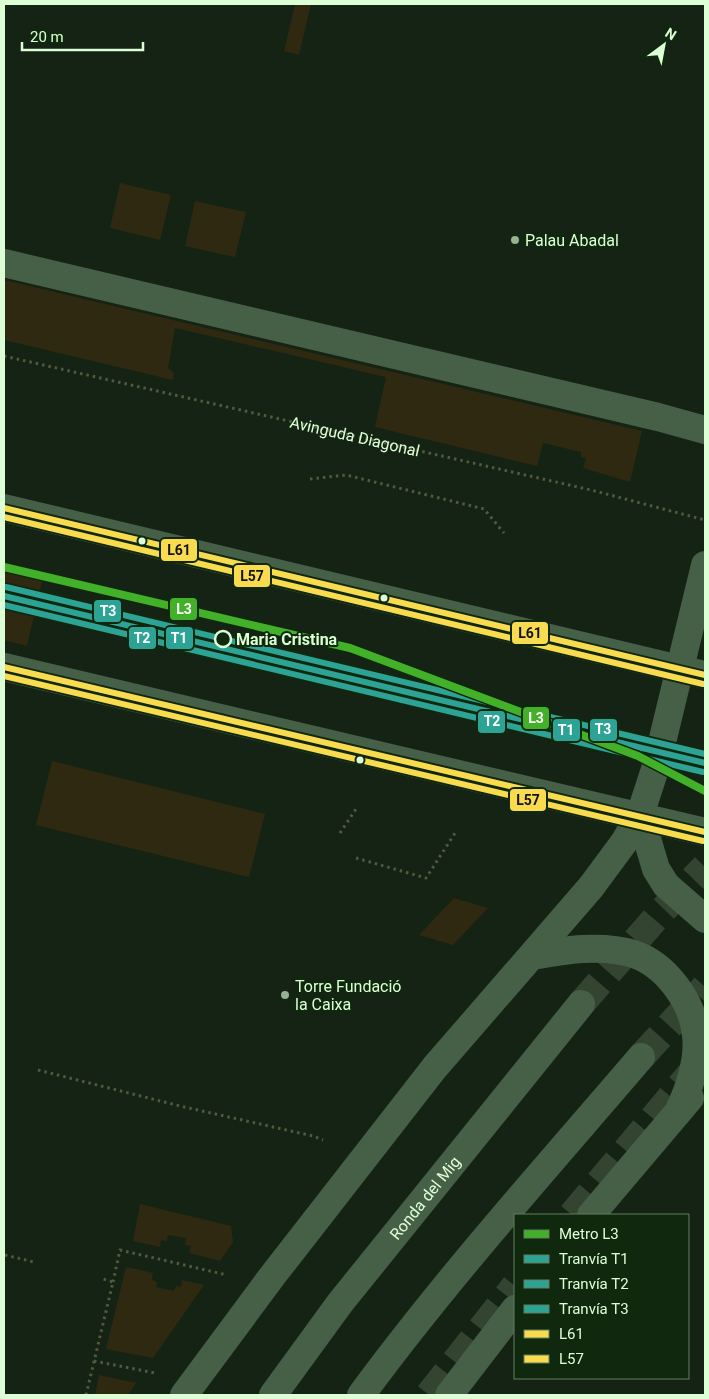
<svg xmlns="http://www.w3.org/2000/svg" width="709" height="1399" font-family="Roboto,sans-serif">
<rect width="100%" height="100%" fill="#152314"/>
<path fill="#302911" d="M 289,4 L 311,4 L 299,55 L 284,51 L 295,5 Z
M 120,183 L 171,195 L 160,240 L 110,228 Z
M 195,201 L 246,212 L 235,257 L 185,246 Z
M 4,280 L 642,431 L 630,482 L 583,468 L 586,458 L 581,457 L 581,452 L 543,443 L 537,466 L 375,427 L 386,377 L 175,328 L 168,368 L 174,373 L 173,380 L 4,340 Z
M 4,572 L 42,581 L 27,646 L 4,640 Z
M 52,761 L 265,814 L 249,877 L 36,825 Z
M 454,898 L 488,908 L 453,945 L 419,935 Z
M 140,1204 L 231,1226 L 233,1242 L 220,1261 L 189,1253 L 191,1246 L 185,1245 L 186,1238 L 168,1235 L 167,1241 L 161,1240 L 160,1247 L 133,1241 Z
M 126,1267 L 153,1273 L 152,1280 L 157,1282 L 156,1287 L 174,1291 L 176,1286 L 181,1287 L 182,1280 L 204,1285 L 153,1358 L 106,1349 Z
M 99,1375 L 136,1383 L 128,1395 L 95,1395 Z"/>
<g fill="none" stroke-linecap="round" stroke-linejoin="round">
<path stroke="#334431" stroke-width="28" stroke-dasharray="28 14" stroke-linecap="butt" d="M 581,1004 L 660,913 L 705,867
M 641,1057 L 705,987
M 572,1215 L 693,1071
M 429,1395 L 515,1286"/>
<g stroke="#515a3e" stroke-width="3" stroke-dasharray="2.5 4" stroke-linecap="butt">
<path id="s1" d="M 4,356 L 591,490 L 705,520"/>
<path d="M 310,479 L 346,475 L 484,509 L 504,533"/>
<path d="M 340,833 L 358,806"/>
<path d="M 356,858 L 426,878 L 457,830"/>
<path d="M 38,1070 L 180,1106 L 313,1136 L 323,1140"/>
<path d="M 5,1255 L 34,1262"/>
<path d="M 113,1282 L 120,1250 L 227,1275"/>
<path d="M 94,1361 L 155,1373"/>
<path d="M 86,1395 L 113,1282 L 103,1279"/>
</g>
<g stroke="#465f47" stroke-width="28">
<path d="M 4,263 L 658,417 L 705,430"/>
<path d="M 4,508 L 705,675"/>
<path d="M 4,667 L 705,832"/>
<path d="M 640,815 L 656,869 L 666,885 L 705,919"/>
<path d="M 532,956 C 565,950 601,944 634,954 C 666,965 693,1002 696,1035 C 699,1060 689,1090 678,1112"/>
<path d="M 591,1215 L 690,1098"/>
<path d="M 184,1395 L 273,1275 L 435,1067 L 591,887 L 625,841 L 640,815 L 657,763 L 705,565"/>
<path id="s2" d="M 273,1395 L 340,1303 L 581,1004"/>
<path d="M 361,1395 C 448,1277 546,1168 641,1057"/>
<path d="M 449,1395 L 515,1309"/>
</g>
<defs>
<path id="bus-1" d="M 4,508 L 705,675
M 4,667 L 705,832"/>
<path id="bus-2" d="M 4,517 L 703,684
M 4,676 L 703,841"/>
</defs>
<use href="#bus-1" stroke="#10290e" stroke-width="10"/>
<use href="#bus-2" stroke="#10290e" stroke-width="10"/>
<use href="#bus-1" stroke="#f9db4f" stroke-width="6"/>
<use href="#bus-2" stroke="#f9db4f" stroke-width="6"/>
<defs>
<path id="tram-1" d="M 4,596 L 705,763"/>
<path id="tram-2" d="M 4,605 L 703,772"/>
<path id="tram-3" d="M 6,587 L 705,754"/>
</defs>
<use href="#tram-1" stroke="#10290e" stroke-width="10"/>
<use href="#tram-2" stroke="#10290e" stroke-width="10"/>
<use href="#tram-3" stroke="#10290e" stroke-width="10"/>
<use href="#tram-1" stroke="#2da396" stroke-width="6"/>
<use href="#tram-2" stroke="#2da396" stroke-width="6"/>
<use href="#tram-3" stroke="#2da396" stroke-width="6"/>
<defs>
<path id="metro-1" d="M 4,567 L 350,648 L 638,756 L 705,791"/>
</defs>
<use href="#metro-1" stroke="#10290e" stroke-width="11"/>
<use href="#metro-1" stroke="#43b02a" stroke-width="8"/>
</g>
<g fill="#96b292" stroke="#10290e" stroke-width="2">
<circle cx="515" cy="240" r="5"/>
<circle cx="285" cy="995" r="5"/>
</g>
<g fill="#dcffd6" stroke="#10290e" stroke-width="2">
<circle cx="142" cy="541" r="4.5"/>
<circle cx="384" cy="598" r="4.5"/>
<circle cx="360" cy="760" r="4.5"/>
</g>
<circle fill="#10290e" stroke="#dcffd6" stroke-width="2.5" cx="223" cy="639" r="8"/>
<g text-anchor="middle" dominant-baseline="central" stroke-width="4" stroke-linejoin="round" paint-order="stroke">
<g font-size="16" fill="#dcffd6" stroke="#10290e" text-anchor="start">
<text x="525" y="240">Palau Abadal</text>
<text x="295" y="986">Torre Fundació<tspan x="295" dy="18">la Caixa</tspan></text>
</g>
<g font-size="16" fill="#dcffd6" stroke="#10290e">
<text stroke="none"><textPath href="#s1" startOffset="360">Avinguda Diagonal</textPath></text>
<text stroke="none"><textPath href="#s2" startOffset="249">Ronda del Mig</textPath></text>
</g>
<g font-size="16" font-weight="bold" fill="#dcffd6" stroke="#10290e" text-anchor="start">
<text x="236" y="639">Maria Cristina</text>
</g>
</g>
<g stroke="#10290e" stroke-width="2">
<rect x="160" y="538" width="38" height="24" rx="5" fill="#f9db4f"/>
<rect x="233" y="564" width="38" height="24" rx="5" fill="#f9db4f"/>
<rect x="169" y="597" width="29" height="24" rx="5" fill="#43b02a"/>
<rect x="93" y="599" width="29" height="24" rx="5" fill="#2da396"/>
<rect x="511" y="621" width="38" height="24" rx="5" fill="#f9db4f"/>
<rect x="165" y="626" width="29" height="24" rx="5" fill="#2da396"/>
<rect x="128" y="626" width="29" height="24" rx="5" fill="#2da396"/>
<rect x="522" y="706" width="28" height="24" rx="5" fill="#43b02a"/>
<rect x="477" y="710" width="29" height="24" rx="5" fill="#2da396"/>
<rect x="589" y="718" width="29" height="24" rx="5" fill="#2da396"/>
<rect x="552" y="718" width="29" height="24" rx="5" fill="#2da396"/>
<rect x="509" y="788" width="38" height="24" rx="5" fill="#f9db4f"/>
</g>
<g font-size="14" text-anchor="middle" font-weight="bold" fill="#fff">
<text x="184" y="614">L3</text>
<text x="108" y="616">T3</text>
<text x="179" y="643">T1</text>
<text x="142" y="643">T2</text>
<text x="536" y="723">L3</text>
<text x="492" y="726">T2</text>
<text x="603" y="734">T3</text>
<text x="566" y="735">T1</text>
</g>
<g font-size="14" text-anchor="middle" font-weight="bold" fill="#111">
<text x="179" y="555">L61</text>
<text x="252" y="581">L57</text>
<text x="530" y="638">L61</text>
<text x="528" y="805">L57</text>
</g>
<rect width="709" height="1399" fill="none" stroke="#dcffd6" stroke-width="10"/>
<rect x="514" y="1214" width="175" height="165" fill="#10290e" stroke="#627f5e"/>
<rect x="524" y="1230" width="25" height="8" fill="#43b02a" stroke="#627f5e"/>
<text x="559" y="1239" font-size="15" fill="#dcffd6">Metro L3</text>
<rect x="524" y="1255" width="25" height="8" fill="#2da396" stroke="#627f5e"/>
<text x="559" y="1264" font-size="15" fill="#dcffd6">Tranvía T1</text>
<rect x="524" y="1280" width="25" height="8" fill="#2da396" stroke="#627f5e"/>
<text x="559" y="1289" font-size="15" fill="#dcffd6">Tranvía T2</text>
<rect x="524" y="1305" width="25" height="8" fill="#2da396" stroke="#627f5e"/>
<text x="559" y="1314" font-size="15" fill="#dcffd6">Tranvía T3</text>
<rect x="524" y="1330" width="25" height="8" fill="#f9db4f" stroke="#627f5e"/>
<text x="559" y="1339" font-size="15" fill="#dcffd6">L61</text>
<rect x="524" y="1355" width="25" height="8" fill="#f9db4f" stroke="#627f5e"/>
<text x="559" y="1364" font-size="15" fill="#dcffd6">L57</text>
<g transform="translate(664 45) rotate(32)" stroke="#10290e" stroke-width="4" paint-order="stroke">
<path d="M0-4L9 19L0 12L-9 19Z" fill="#dcffd6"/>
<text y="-8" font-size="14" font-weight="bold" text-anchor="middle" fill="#dcffd6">N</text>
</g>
<path d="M22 42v8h121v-8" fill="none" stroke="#dcffd6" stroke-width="2.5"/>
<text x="30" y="42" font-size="15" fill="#dcffd6" stroke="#10290e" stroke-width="4" paint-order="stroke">20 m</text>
</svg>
